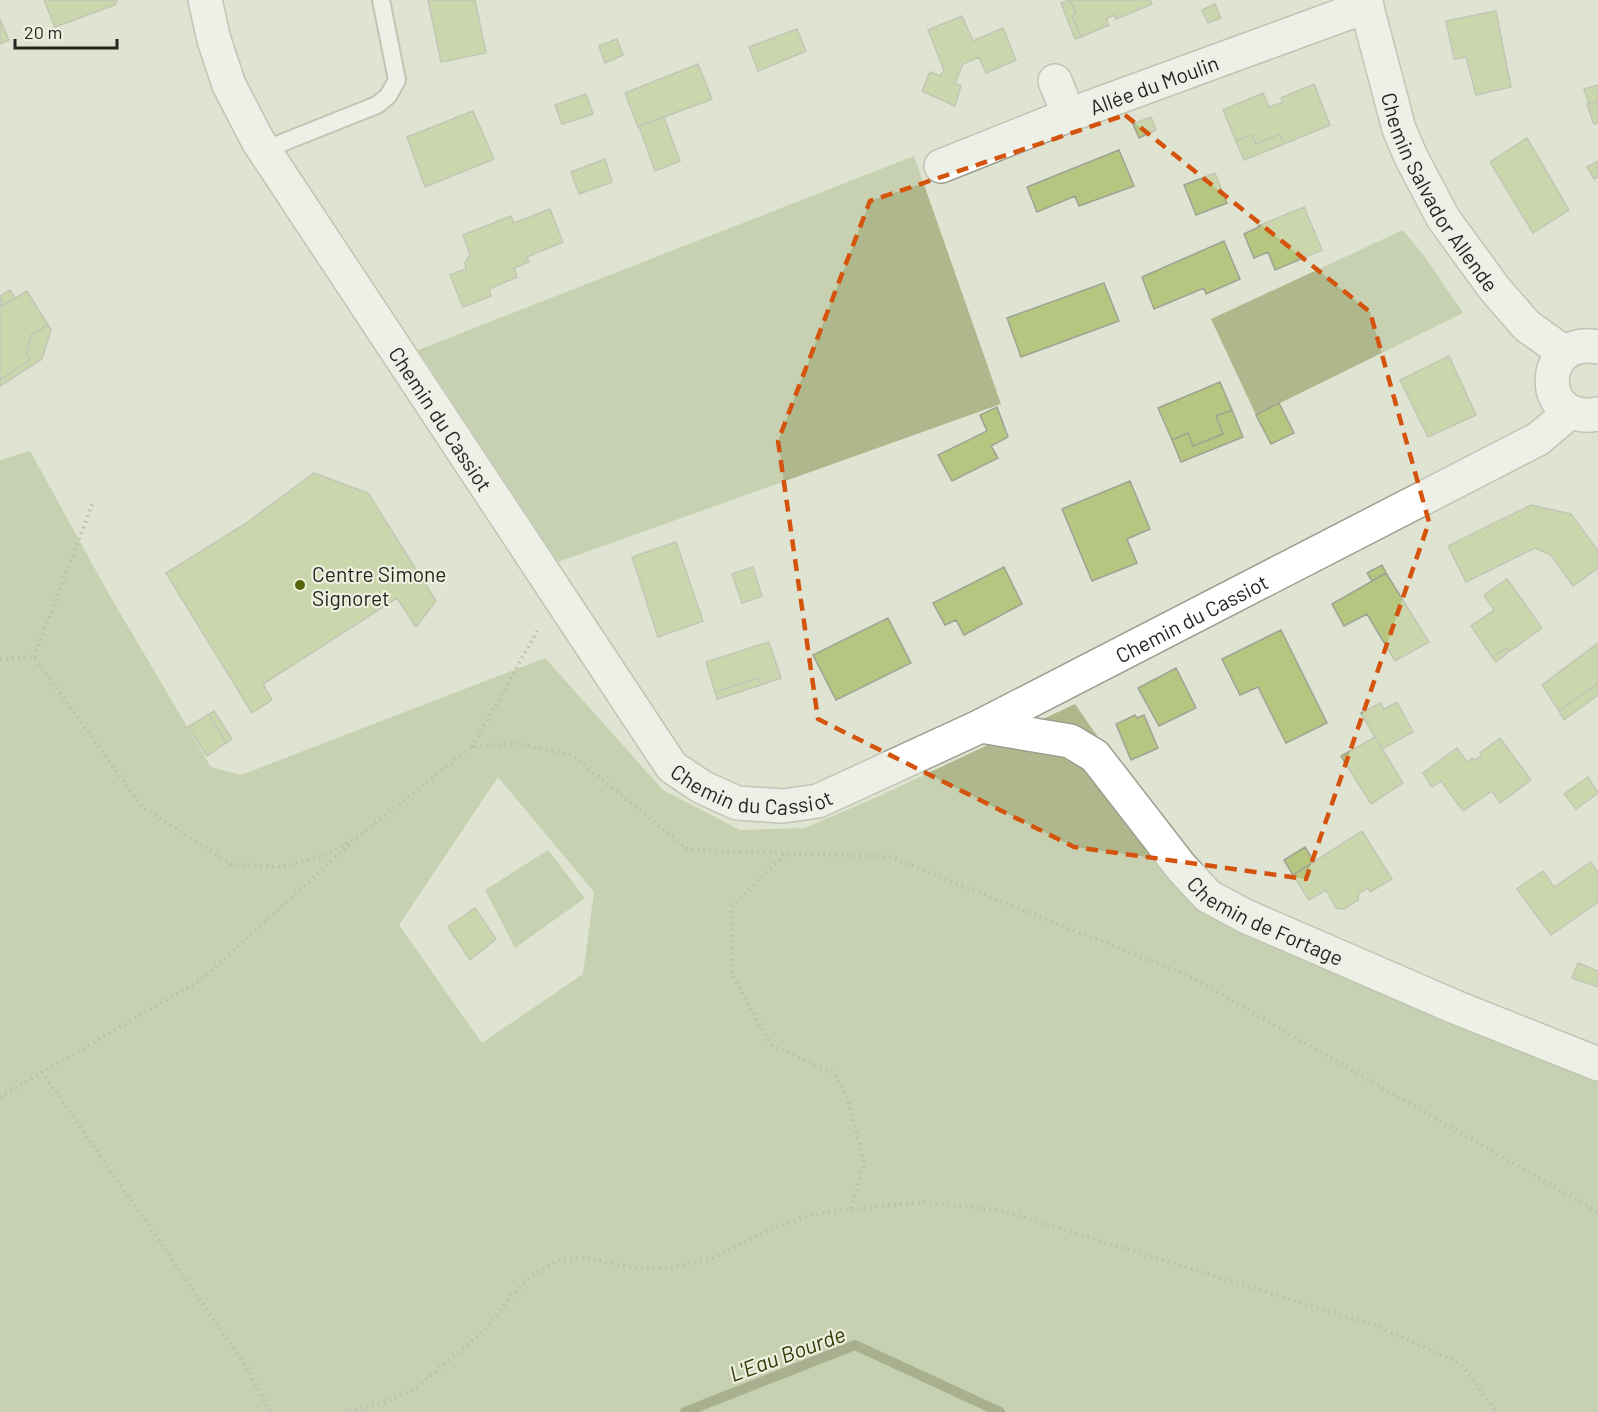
<svg xmlns="http://www.w3.org/2000/svg" width="1598" height="1412" font-family="Barlow,sans-serif">
<rect width="100%" height="100%" fill="#dfe3d2"/>
<path fill="#aeb88c" fill-rule="evenodd" d="M 914,156 L 1001,404 L 558,562 L 418,350 Z
M 1403,230 L 1425,257 L 1463,313 L 1256,415 L 1211,319 Z
M 30,451 L 110,596 L 211,767 L 241,775 L 545,658 L 663,790 L 740,830 L 805,828 L 877,797 L 1075,704 L 1208,896 L 1598,1064 L 1598,1412 L 0,1412 L 0,460 ZM 498,777 L 594,892 L 583,974 L 482,1043 L 399,925 Z
M 548,850 L 585,898 L 515,948 L 485,890 Z"/>
<g fill="none" stroke-linecap="round" stroke-linejoin="round">
<path stroke="#66703f" stroke-width="10" d="M 685,1412 L 855,1345 L 1000,1412"/>
</g>
<path fill="#b6c580" stroke="#9fa393" stroke-width="1.5" d="M 44,0 L 117,0 L 115,5 L 55,27 Z
M 428,0 L 475,0 L 486,53 L 441,62 Z
M 1070,0 L 1150,0 L 1152,4 L 1116,19 L 1114,15 L 1106,19 L 1109,25 L 1081,37 L 1072,16 L 1076,14 Z
M 1070,0 L 1076,14 L 1072,16 L 1081,37 L 1075,39 L 1061,3 Z
M 1215,4 L 1221,18 L 1208,23 L 1202,10 Z
M 1496,11 L 1511,87 L 1476,95 L 1466,57 L 1454,59 L 1446,21 Z
M 962,16 L 973,41 L 1003,28 L 1016,60 L 986,73 L 979,57 L 963,64 L 955,83 L 961,86 L 955,106 L 922,91 L 930,72 L 940,76 L 944,70 L 928,30 Z
M 0,19 L 9,40 L 0,44 Z
M 797,29 L 806,51 L 758,71 L 749,47 Z
M 617,39 L 623,55 L 605,63 L 599,46 Z
M 698,64 L 712,99 L 638,127 L 625,93 Z
M 1314,84 L 1330,125 L 1284,144 L 1280,134 L 1256,144 L 1252,135 L 1236,141 L 1223,110 L 1263,93 L 1269,107 L 1283,102 L 1281,98 Z
M 1598,85 L 1598,101 L 1589,104 L 1584,89 Z
M 586,94 L 593,114 L 562,124 L 555,105 Z
M 1598,101 L 1598,123 L 1594,124 L 1587,104 Z
M 473,111 L 494,159 L 425,187 L 407,137 Z
M 664,117 L 680,161 L 655,171 L 639,126 Z
M 1151,117 L 1156,130 L 1139,138 L 1133,124 Z
M 1280,134 L 1284,144 L 1244,160 L 1236,141 L 1252,135 L 1256,144 Z
M 1527,138 L 1569,210 L 1533,233 L 1490,162 Z
M 1119,150 L 1134,186 L 1079,206 L 1075,196 L 1037,212 L 1027,187 Z
M 605,159 L 612,182 L 579,194 L 571,172 Z
M 1598,161 L 1598,177 L 1594,179 L 1587,167 Z
M 1215,173 L 1227,203 L 1196,215 L 1184,185 Z
M 1304,207 L 1322,250 L 1275,270 L 1268,252 L 1254,258 L 1244,234 L 1259,227 L 1258,226 Z
M 550,209 L 563,242 L 527,257 L 529,262 L 514,268 L 517,277 L 489,289 L 491,296 L 463,307 L 450,275 L 466,269 L 465,263 L 470,254 L 463,235 L 511,216 L 514,223 Z
M 1224,241 L 1240,279 L 1206,294 L 1204,288 L 1154,309 L 1142,277 Z
M 1104,283 L 1119,321 L 1021,357 L 1007,318 Z
M 10,290 L 15,298 L 2,306 L 0,296 Z
M 27,291 L 48,325 L 31,335 L 26,353 L 30,360 L 0,380 L 0,304 L 2,306 Z
M 48,325 L 51,330 L 42,359 L 0,386 L 0,380 L 30,360 L 26,353 L 31,335 Z
M 1449,356 L 1476,415 L 1428,437 L 1400,380 Z
M 1220,382 L 1232,410 L 1216,416 L 1223,434 L 1193,446 L 1188,433 L 1172,440 L 1158,408 Z
M 1279,403 L 1294,433 L 1271,444 L 1256,415 Z
M 997,407 L 1008,437 L 991,446 L 998,458 L 952,481 L 938,455 L 987,431 L 980,415 Z
M 1232,410 L 1243,437 L 1181,462 L 1172,440 L 1188,433 L 1193,446 L 1223,434 L 1216,416 Z
M 314,473 L 368,493 L 436,601 L 416,627 L 397,598 L 263,684 L 272,700 L 252,713 L 166,573 L 245,524 Z
M 1130,481 L 1150,529 L 1127,539 L 1137,563 L 1092,581 L 1062,509 Z
M 1531,505 L 1571,514 L 1598,551 L 1598,568 L 1573,586 L 1551,555 L 1535,548 L 1466,582 L 1448,546 Z
M 676,542 L 703,621 L 658,637 L 632,557 Z
M 1382,565 L 1386,573 L 1372,581 L 1367,573 Z
M 753,567 L 762,596 L 742,603 L 732,574 Z
M 1004,567 L 1022,604 L 964,635 L 956,620 L 945,625 L 933,603 Z
M 1386,573 L 1429,642 L 1395,661 L 1367,614 L 1344,626 L 1332,604 Z
M 1507,579 L 1542,628 L 1510,651 L 1507,648 L 1492,657 L 1471,626 L 1494,610 L 1484,595 Z
M 888,618 L 911,663 L 836,700 L 813,655 Z
M 1281,630 L 1327,723 L 1286,743 L 1258,687 L 1240,695 L 1222,659 Z
M 769,642 L 781,678 L 761,685 L 758,678 L 715,692 L 706,662 Z
M 1598,643 L 1598,683 L 1559,711 L 1542,685 Z
M 1507,648 L 1510,651 L 1496,662 L 1492,657 Z
M 1176,668 L 1196,708 L 1159,726 L 1138,688 Z
M 758,678 L 761,685 L 717,699 L 715,692 Z
M 1598,683 L 1598,695 L 1564,720 L 1559,711 Z
M 1397,702 L 1413,732 L 1382,749 L 1361,713 L 1380,703 L 1384,709 Z
M 214,711 L 232,739 L 226,743 L 209,714 Z
M 209,714 L 226,743 L 207,756 L 188,727 Z
M 1135,715 L 1137,718 L 1144,715 L 1158,748 L 1131,760 L 1116,724 Z
M 1375,737 L 1403,783 L 1371,804 L 1341,756 Z
M 1500,738 L 1531,780 L 1500,803 L 1492,791 L 1463,811 L 1441,781 L 1432,787 L 1423,773 L 1457,748 L 1467,762 L 1472,758 L 1474,760 L 1482,756 L 1480,753 Z
M 1588,777 L 1598,793 L 1576,809 L 1564,794 Z
M 1362,831 L 1392,879 L 1370,892 L 1368,888 L 1359,893 L 1358,900 L 1344,909 L 1336,908 L 1326,890 L 1309,900 L 1293,875 Z
M 1305,847 L 1314,862 L 1293,875 L 1284,860 Z
M 1591,862 L 1598,872 L 1598,902 L 1551,935 L 1517,889 L 1543,871 L 1554,887 Z
M 475,908 L 496,939 L 470,960 L 448,927 Z
M 1578,963 L 1598,971 L 1598,987 L 1572,978 Z"/>
<g fill="none" stroke-linecap="round" stroke-linejoin="round">
<defs>
<path id="service" d="M 264,150 L 377,105 L 388,96 L 397,80 L 381,0"/>
<g id="minor">
<path id="s1" d="M 205,0 L 214,40 L 229,85 L 258,141 L 672,767 L 702,787 L 737,803 L 783,806 L 818,801 L 981,726 L 1538,439 L 1570,412"/>
<path d="M 1055,81 L 1069,115"/>
<path id="s2" d="M 941,166 L 1069,115 L 1367,6"/>
<path id="s3" d="M 981,726 L 1070,741 L 1095,756 L 1181,867 L 1208,896 L 1245,916 L 1455,1007 L 1598,1064"/>
</g>
<g id="tertiary">
<path id="s4" d="M 1365,0 L 1399,129 L 1411,157 L 1443,218 L 1494,288 L 1527,326 L 1565,353"/>
<path d="M 1598,347 C 1538,335 1536,426 1598,414"/>
</g>
</defs>
<use href="#service" stroke="#9b9f90" stroke-width="20"/>
<use href="#minor" stroke="#9b9f90" stroke-width="36"/>
<use href="#tertiary" stroke="#9b9f90" stroke-width="36"/>
<path stroke="#8f9185" stroke-width="4" stroke-dasharray="1.5 4.5" stroke-linecap="butt" d="M 34,657 L 93,502
M 0,659 L 34,657 L 142,807 L 231,864 L 282,867 L 325,855 L 357,838 L 471,747 L 514,743 L 572,755 L 689,850 L 890,857 L 1191,977 L 1598,1212
M 472,747 L 539,628
M 784,855 L 731,907 L 732,974 L 772,1046 L 833,1072 L 848,1100 L 864,1162 L 851,1209
M 42,1072 L 248,1369 L 270,1412
M 0,1097 L 202,979 L 352,842
M 349,1412 L 385,1402 L 417,1387 L 487,1328 L 510,1297 L 532,1276 L 558,1260 L 588,1258 L 629,1267 L 669,1268 L 713,1258 L 762,1233 L 809,1215 L 851,1209 L 925,1202 L 1003,1211 L 1377,1326 L 1461,1364 L 1497,1412"/>
<use href="#service" stroke="#fff" stroke-width="16"/>
<use href="#minor" stroke="#fff" stroke-width="33"/>
<use href="#tertiary" stroke="#fff" stroke-width="33"/>
</g>
<path d="M0 0H1598V1412H0ZM 1125,115 L 1370,312 L 1429,522 L 1306,879 L 1074,847 L 818,719 L 778,441 L 870,201 Z" fill="#dfe3d2" fill-opacity=".55" fill-rule="evenodd"/>
<path fill="none" stroke="#d4540e" stroke-width="4.5" stroke-dasharray="12 8" stroke-linejoin="round" d="M 1125,115 L 1370,312 L 1429,522 L 1306,879 L 1074,847 L 818,719 L 778,441 L 870,201 Z"/>
<circle fill="#58650a" stroke="#ecf0df" stroke-width="2" cx="300" cy="585" r="6"/>
<g text-anchor="middle" dominant-baseline="central" stroke-width="4.5" stroke-linejoin="round" paint-order="stroke">
<g font-size="21" fill="#252620" stroke="#ecf0df">
<text stroke="none"><textPath href="#s2" startOffset="228">Allée du Moulin</textPath></text>
<text stroke="none"><textPath href="#s4" startOffset="208">Chemin Salvador Allende</textPath></text>
<text stroke="none"><textPath href="#s1" startOffset="484">Chemin du Cassiot</textPath></text>
<text stroke="none"><textPath href="#s1" startOffset="1474">Chemin du Cassiot</textPath></text>
<text stroke="none"><textPath href="#s1" startOffset="988">Chemin du Cassiot</textPath></text>
<text stroke="none"><textPath href="#s3" startOffset="362">Chemin de Fortage</textPath></text>
</g>
<g font-size="21" fill="#252620" stroke="#ecf0df" text-anchor="start">
<text x="312" y="573">Centre Simone<tspan x="312" dy="24">Signoret</tspan></text>
</g>
<g font-size="22" font-style="italic" fill="#333c06" stroke="#ecf0df">
<text transform="translate(787 1353) rotate(-20)">L'Eau Bourde</text>
</g>
</g>
<path d="M15 39v9h102v-9" fill="none" stroke="#252620" stroke-width="3"/>
<text x="24" y="39" font-size="18" fill="#252620" stroke="#ecf0df" stroke-width="4.5" paint-order="stroke">20 m</text>
</svg>
